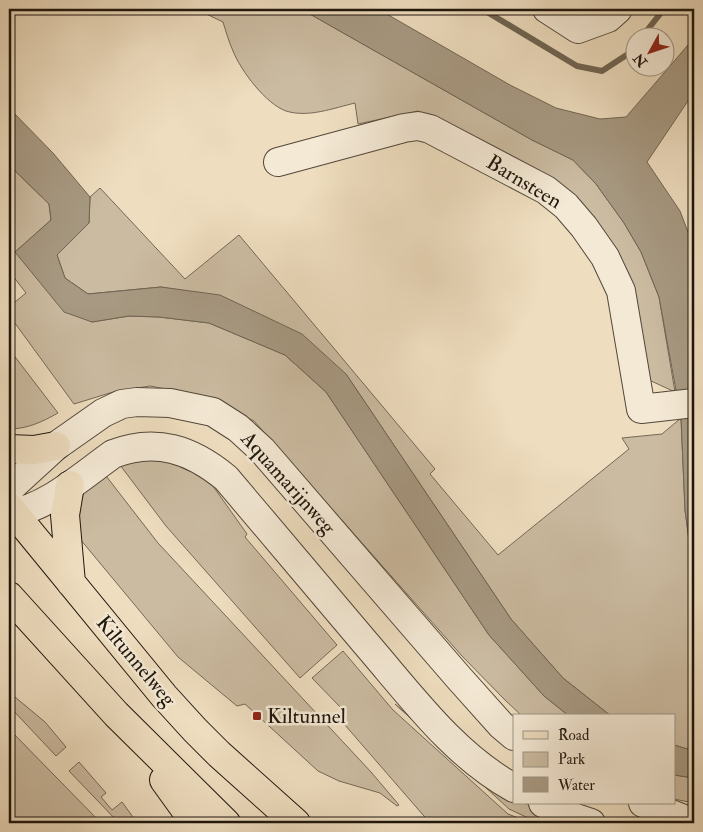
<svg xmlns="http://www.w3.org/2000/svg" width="703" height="832" font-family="'IM FELL Double Pica',serif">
<rect width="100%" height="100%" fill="#eeddbf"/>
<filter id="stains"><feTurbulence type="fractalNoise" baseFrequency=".004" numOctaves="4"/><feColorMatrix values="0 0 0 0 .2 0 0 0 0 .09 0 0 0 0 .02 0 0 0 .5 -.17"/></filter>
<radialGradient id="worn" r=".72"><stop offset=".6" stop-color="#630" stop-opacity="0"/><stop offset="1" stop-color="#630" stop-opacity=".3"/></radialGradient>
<path fill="#cbbba1" stroke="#746857" d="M 196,9 L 301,9 L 532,140 L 573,160 L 596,184 L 624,223 L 641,252 L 659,297 L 675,392 L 649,380 L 642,336 L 552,181 L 418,111 L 358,124 L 355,103 C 334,108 308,118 286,111 C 266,104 241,71 233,51 C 229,42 226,32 223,22 Z
M 9,165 L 49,204 L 51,220 L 15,252 L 92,322 L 129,316 L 159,317 L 209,323 L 285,355 L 326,392 L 489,635 L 544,696 L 569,716 L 522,716 L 504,699 L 462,656 L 254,421 L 208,397 L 150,386 L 113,392 L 74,404 L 9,315 L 9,295 L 15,302 L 26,293 L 9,271 Z
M 100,188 L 185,279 L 239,235 L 435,469 L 430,474 L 498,555 L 629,449 L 622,438 L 662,434 L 681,418 L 685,510 L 694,577 L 694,751 L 674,745 L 674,716 L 611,716 L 563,678 L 511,619 L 346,374 L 185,291 L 161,287 L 88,294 L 65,278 L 57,255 L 89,223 L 90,197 Z
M 9,349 L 58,413 C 42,422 27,429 9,429 Z
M 149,459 L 184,465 L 208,479 L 247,534 L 245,537 L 337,645 L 300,678 L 166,526 L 120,465 Z
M 103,472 L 158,543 L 371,772 L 399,805 L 397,806 L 380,793 L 339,781 L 318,771 L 245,704 L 237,706 L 178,657 L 80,539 L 74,503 L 81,488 Z
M 343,651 L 393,710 L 508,814 L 531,823 L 430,823 L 338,717 L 344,711 L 312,678 Z
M 9,692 L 45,722 L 66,747 L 56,756 L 9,706 Z
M 395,704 L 468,767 L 514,797 L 514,803 L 525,803 L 536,809 L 572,823 L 539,823 L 509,809 Z
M 9,729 L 101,823 L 9,823 Z
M 79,762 L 106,793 L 101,797 L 112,810 L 122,802 L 133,817 L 135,823 L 119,823 L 69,771 Z
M 674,775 L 687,777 L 694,776 L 694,803 L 674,799 Z"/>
<path fill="#a79982" stroke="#706553" d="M 301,9 L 378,9 L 510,85 L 556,108 L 600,119 L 626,117 L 694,38 L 694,92 L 647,162 L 680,211 L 694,248 L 694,577 L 685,510 L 681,418 L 659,297 L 641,252 L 624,223 L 596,184 L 573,160 L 532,140 Z
M 9,108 L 53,153 L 90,197 L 89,223 L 57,255 L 65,278 L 88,294 L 161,287 L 220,295 L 302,334 L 346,374 L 511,619 L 563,678 L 611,716 L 569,716 L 544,696 L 489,635 L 326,392 L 285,355 L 209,323 L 159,317 L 129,316 L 92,322 L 64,312 L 15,252 L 51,220 L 49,204 L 9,165 Z
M 674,745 L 694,751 L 694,776 L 687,777 L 674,775 Z"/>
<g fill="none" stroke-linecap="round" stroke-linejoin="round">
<path stroke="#706553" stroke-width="6" d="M 482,9 L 577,66 L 602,71 L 628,54 L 636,44
M 641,38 L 664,9"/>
<defs>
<path id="minor" d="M 547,9 L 578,29 L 608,18 L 618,9
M 278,162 L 404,128 L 418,126 L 430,129 L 546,190 L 566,206 L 584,227 L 605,257 L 621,291 L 641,409 L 694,403
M 9,489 L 56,446 L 103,413 L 122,404 L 137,402 L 170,403 L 213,412 L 238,428 L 262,450 L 459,678 L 501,725 L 514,736
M 9,514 C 47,508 82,476 113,454 C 156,437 192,450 226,478 C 273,534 321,590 368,646 C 412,697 454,755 514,788
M 543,803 L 573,817 L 591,823
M 643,803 L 694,823"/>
<path id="major" d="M 9,449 L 34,450 L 56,446
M 70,485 L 65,515 L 71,583
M 9,507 L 164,696 L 195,730 L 219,754 L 296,823
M 9,596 L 116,714 L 226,823
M 164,780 L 195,823"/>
</defs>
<use href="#minor" stroke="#52483a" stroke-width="30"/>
<use href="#major" stroke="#1e160d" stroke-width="30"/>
<use href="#minor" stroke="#f4e9d5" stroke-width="28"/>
<use href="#major" stroke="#eeddbf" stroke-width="28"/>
</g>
<rect fill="#8f2418" stroke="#f4e9d5" stroke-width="2" x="252" y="711" width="10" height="10" rx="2.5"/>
<g text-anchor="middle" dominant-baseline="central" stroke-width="5" stroke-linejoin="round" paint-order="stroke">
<g font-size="21" fill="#1e160d" stroke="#f4e9d5">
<text transform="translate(524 182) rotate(31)">Barnsteen</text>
<text transform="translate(288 483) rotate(48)">Aquamarijnweg</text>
<text transform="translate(136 661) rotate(50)">Kiltunnelweg</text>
</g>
<g font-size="21" fill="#1e160d" stroke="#f4e9d5" text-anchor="start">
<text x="267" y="716">Kiltunnel</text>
</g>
</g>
<rect width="703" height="832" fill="none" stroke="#eeddbf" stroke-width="30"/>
<rect x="10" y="10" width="683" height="812" fill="none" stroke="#1e160d" stroke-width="2.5"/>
<rect x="15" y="15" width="673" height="802" fill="none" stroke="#1e160d"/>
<rect x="513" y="714" width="162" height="90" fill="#f4e9d5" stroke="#9e9585"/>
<rect x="523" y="731" width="25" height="8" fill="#eeddbf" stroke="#9e9585"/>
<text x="558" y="740" font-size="15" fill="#1e160d">Road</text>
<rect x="523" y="752" width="25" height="15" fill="#cbbba1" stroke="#9e9585"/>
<text x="558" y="764" font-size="15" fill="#1e160d">Park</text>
<rect x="523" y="777" width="25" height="15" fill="#a79982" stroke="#9e9585"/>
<text x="558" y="790" font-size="15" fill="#1e160d">Water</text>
<g transform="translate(650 52) rotate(230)"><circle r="24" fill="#f4e9d5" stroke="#9e9585"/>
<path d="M0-4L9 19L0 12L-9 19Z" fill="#8f2418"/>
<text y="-8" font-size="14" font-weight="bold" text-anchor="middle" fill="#1e160d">N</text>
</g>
<rect width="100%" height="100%" filter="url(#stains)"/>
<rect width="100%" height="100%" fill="url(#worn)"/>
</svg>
